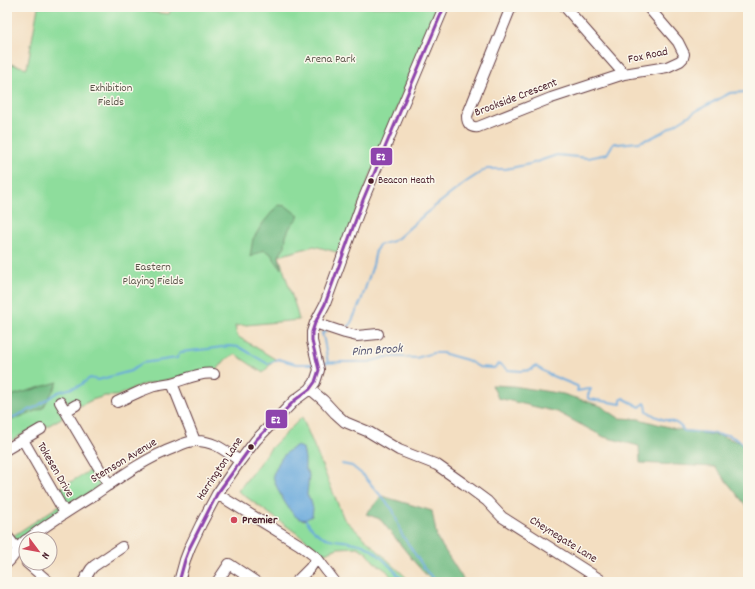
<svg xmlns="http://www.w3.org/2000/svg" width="755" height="589" font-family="Dekko,sans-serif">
<rect width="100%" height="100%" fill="#fbf7ec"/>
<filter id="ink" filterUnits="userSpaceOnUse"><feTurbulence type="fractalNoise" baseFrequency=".025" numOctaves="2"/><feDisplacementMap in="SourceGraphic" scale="8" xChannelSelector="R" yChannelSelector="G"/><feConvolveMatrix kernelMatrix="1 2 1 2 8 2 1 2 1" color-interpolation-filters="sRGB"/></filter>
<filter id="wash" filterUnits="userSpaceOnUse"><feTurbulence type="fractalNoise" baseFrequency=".012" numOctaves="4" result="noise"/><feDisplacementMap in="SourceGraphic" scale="16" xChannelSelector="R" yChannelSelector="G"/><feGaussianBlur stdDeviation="0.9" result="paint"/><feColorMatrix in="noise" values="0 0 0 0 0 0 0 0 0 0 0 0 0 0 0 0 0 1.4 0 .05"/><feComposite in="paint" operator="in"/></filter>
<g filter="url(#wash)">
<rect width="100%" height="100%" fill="#f3dec1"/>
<path fill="#8edd9c" stroke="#6c7e64" d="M 38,7 L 138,7 L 152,12 L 169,14 L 172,7 L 437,7 L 340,253 L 314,246 L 279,256 L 296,308 L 299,320 L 235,326 L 237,336 L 275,359 L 263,373 L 235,354 L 226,359 L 217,370 L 141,385 L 117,396 L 105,396 L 92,400 L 80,406 L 76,400 L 68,403 L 63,397 L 56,401 L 65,416 L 44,428 L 41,424 L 7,443 L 7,63 L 27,68 Z
M 302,417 L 344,519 L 411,582 L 395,582 L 387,571 L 374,562 L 367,553 L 358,547 L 338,548 L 322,554 L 313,545 L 238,491 L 271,448 Z
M 91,470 L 101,485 L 21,541 L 17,541 L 13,551 L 7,559 L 7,540 L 63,503 L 55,491 Z"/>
<path fill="#72bc84" stroke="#5e6e58" d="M 278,205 L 286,206 L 299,216 L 290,227 L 286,236 L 285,246 L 279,256 L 281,269 L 270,253 L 263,250 L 250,257 L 253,239 L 263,223 Z
M 58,382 L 43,408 L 7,422 L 7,397 Z
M 492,385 L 513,386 L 563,394 L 601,406 L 619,418 L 639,419 L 676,429 L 721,436 L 748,445 L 748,508 L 715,467 L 640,463 L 639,446 L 604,437 L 557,412 L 498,398 Z
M 382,496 L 432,511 L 437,538 L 465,582 L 433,582 L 416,564 L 380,519 L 366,514 Z"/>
<path fill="#69a9dc" stroke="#5a6484" d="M 296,446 L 303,448 L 305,458 L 305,468 L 309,475 L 307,495 L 311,501 L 313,509 L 312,516 C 308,518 305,521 300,519 C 291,517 273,484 273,474 C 274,472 275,471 276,469 C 280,458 286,451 296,446 Z"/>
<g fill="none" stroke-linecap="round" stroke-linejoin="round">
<path stroke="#69a9dc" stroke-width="2" d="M 345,330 L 350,325 L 361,301 L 373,265 L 376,250 L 379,245 L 393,241 L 398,238 L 425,214 L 466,182 L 486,169 L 506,169 L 530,164 L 557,155 L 588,158 L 607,154 L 613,144 L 616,143 L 618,144 L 639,142 L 651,138 L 663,132 L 698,110 L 730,93 L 746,92 L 748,93
M 326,332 L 325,332 L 322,333 L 324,340 L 328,363
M 321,363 L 343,362 L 369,362 L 386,357 L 401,357 L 416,358 L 433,353 L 442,353 L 467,360 L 479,367 L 494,368 L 499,364 L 508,370 L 521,371 L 531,370 L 535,366 L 537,367 L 550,375 L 577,386 L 578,387 L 577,391 L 589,389 L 591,389 L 588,395 L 588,398 L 590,399 L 621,404 L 621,400 L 623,398 L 640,407 L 645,403 L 646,405 L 647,411 C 651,414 656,417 662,419 C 672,422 678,421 684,431 L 710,433 L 721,435 L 728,435 L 740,441 L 742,444 L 748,446
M 7,420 L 36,407 L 58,392 L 79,386 L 90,378 L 98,380 L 131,371 L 142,363 L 177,358 L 180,352 L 208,349 L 229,346 L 239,347 L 268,364 L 278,359 L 296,364 L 314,364
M 342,464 L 352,466 L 363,475 L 393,510 L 402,535 L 427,572 L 438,582
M 306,520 C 316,536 326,540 344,541 C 350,542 357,543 363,545 C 379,552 392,569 405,582"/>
</g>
</g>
<g filter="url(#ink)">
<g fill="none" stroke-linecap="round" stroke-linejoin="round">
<defs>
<path id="minor" d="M 511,7 L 467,116 C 467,123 470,128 478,127 L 551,98 L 624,74 L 667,67 L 680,61 L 683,58 L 684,54 L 678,42 L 648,7
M 565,7 L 624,74
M 315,323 L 345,333 L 357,336 L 378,334
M 310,389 L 323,400 L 335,413 L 345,422 L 369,432 L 399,450 L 437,465 L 464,484 L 487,501 L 502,517 L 604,582
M 60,402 L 109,485
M 117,402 L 141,391 L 154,386 L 172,383
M 66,411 L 76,405
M 23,440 L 65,513
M 195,441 L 172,383 C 184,380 202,371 214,374
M 7,449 L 41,429
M 217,494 L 300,545 L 317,558 L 335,582
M 7,536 L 14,545 L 18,548
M 28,539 C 49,523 71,509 94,495 C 120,477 146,458 176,447 C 182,444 189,441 196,441 C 215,441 225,451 240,461
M 7,563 C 15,557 17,547 26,540
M 27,563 L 49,582
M 83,582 L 91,569 L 94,566 L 122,547
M 179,582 L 185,560 L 190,547 L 201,524 L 217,494 L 240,461 L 256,440 L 295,400 L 310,389 L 315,382 L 319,370 L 312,341 L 312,332 L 315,323 L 325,304 L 363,200 L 444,7
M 217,582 L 229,564 L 256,582
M 296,582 L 310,568 L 317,558"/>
</defs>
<use href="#minor" stroke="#633c42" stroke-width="12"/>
<use href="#minor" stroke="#fff" stroke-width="10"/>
<defs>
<path id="bus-1" d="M 179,582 L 185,560 L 190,547 L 217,494 L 256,440 L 295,400 L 310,389 L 315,382 L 319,370 L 312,341 L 312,332 L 315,323 L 325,304 L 363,200 L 444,7"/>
</defs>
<use href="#bus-1" stroke="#fbf7ec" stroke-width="6"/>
<use href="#bus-1" stroke="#8e44ad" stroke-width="3"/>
</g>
</g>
<g fill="#4a1f2b" stroke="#fbf7ec" stroke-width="1.5">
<circle cx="371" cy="181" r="3.5"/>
<circle cx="251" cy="447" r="3.5"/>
</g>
<circle fill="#d1495b" stroke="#fbf7ec" stroke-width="1.5" cx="234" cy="520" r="4"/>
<g text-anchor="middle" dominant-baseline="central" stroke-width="3" stroke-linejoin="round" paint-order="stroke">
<g font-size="11" fill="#4a1f2b" stroke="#fbf7ec" text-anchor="start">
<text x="378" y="181">Beacon Heath</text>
</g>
<g font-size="12" fill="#4a1f2b" stroke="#fbf7ec">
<text transform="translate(648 56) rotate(-12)">Fox Road</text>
<text transform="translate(516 98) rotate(-21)">Brookside Crescent</text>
<text transform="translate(124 461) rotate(-31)">Stemson Avenue</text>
<text transform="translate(220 469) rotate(-56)">Harrington Lane</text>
<text transform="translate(55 470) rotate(60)">Tokesen Drive</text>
<text transform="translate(563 540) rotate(32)">Cheynegate Lane</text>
</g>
<g font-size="12" fill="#5e584d" stroke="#fbf7ec">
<text x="330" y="59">Arena Park</text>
<text x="111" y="88">Exhibition<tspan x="111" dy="14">Fields</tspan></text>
<text x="153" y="267">Eastern<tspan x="153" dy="14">Playing Fields</tspan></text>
</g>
<g font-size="12" font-weight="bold" fill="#4a1f2b" stroke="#fbf7ec" text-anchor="start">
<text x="242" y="520">Premier</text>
</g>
<g font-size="13" font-style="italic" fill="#565672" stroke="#fbf7ec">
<text transform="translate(377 351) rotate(-4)">Pinn Brook</text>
</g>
</g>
<g stroke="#fbf7ec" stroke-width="1.5">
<rect x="370" y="147" width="23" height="19" rx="4" fill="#8e44ad"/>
<rect x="265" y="409" width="23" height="20" rx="4" fill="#8e44ad"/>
</g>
<g font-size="11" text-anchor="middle" font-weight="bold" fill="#fff">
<text x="381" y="160">E2</text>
<text x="276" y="423">E2</text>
</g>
<rect width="755" height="589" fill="none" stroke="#fbf7ec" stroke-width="24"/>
<g transform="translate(38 551) rotate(122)"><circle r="19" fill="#fbf7ec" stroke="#b4a19f"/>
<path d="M0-3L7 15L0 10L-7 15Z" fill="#d1495b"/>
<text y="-6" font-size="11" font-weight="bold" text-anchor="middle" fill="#4a1f2b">N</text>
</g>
</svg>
